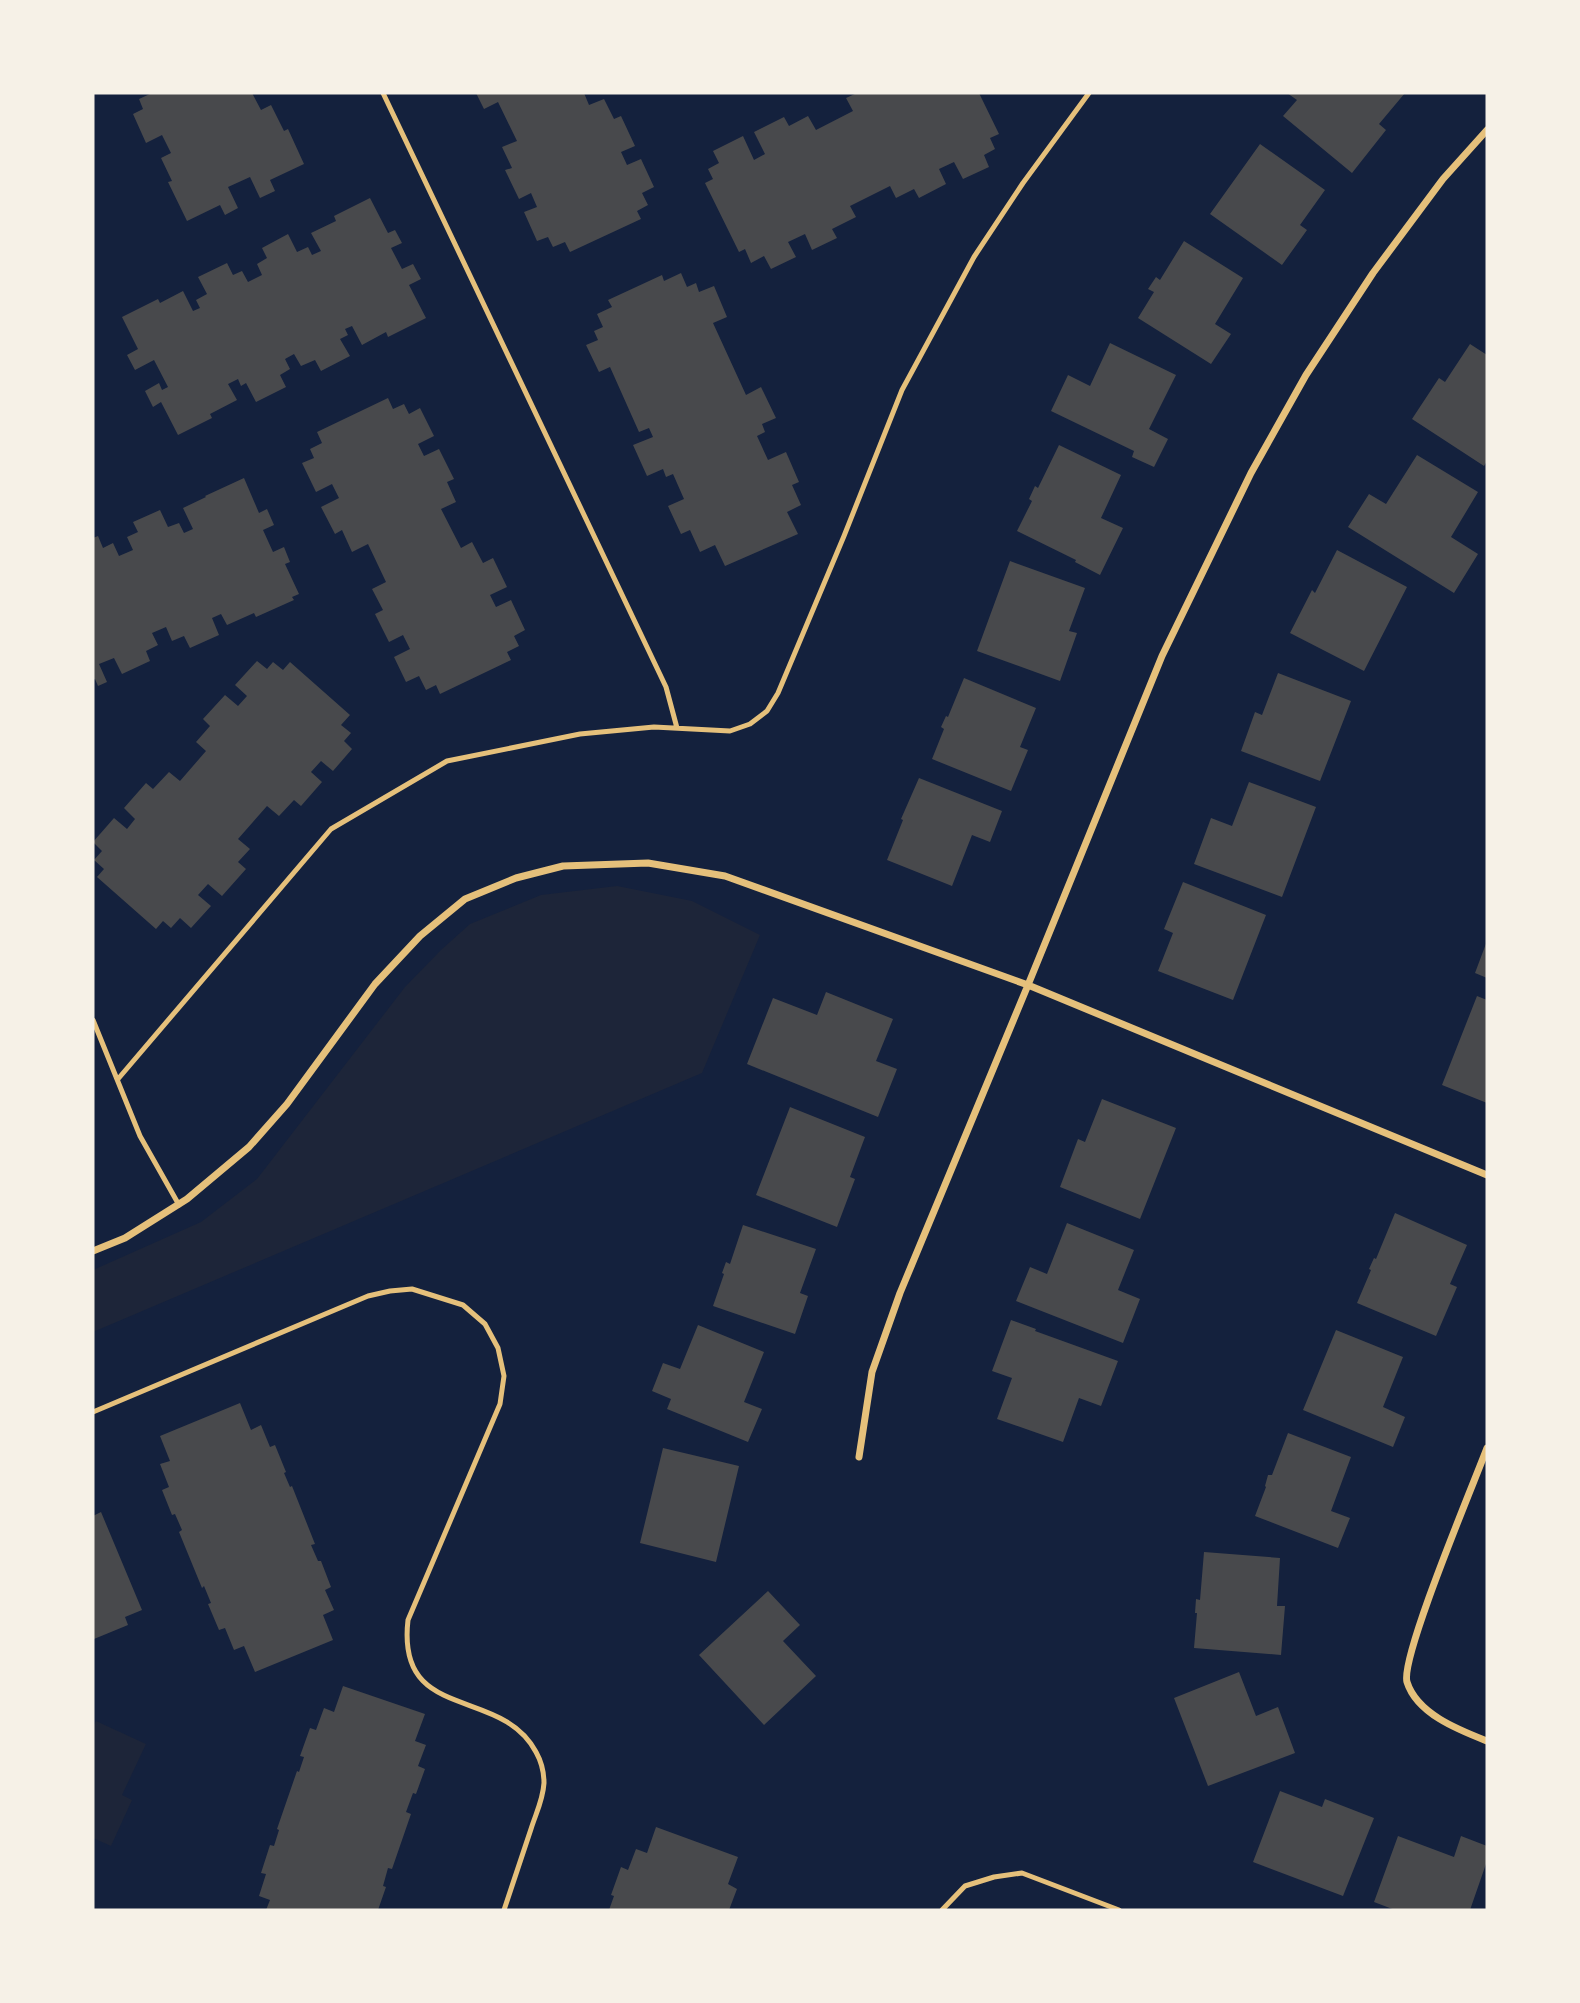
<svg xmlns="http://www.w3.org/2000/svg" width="1580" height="2003" font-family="'DM Sans',sans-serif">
<rect width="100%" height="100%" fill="#14213d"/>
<path fill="#1d2539" d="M 617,886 L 692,901 L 760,935 L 702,1073 L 93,1332 L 93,1270 L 201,1222 L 257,1179 L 405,987 L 441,950 L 470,924 L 541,895 Z
M 96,1721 L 146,1744 L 122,1795 L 132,1800 L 111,1846 L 93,1838 L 93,1727 Z"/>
<path fill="#48494c" d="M 152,93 L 252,93 L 261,110 L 271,105 L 284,131 L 288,129 L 304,164 L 270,180 L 275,191 L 260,198 L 250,177 L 228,187 L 238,208 L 225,215 L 220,205 L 187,221 L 168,182 L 172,181 L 161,158 L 171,153 L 162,135 L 146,143 L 133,114 L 143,109 L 139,99 Z
M 476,93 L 584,93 L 589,105 L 604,99 L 614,119 L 621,116 L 635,146 L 621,152 L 627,165 L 641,159 L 654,187 L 642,193 L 648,205 L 637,211 L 641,219 L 570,252 L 565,242 L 553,247 L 548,237 L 537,241 L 524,212 L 537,207 L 531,193 L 519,199 L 505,170 L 512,168 L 502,147 L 517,141 L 498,102 L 484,109 Z
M 857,93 L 979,93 L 999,134 L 990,138 L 995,149 L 984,155 L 989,167 L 963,179 L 954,162 L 939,169 L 946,184 L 919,198 L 914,189 L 896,198 L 890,186 L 850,206 L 856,217 L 832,229 L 837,238 L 812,250 L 805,234 L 788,242 L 796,257 L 771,269 L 764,256 L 751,263 L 745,249 L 739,252 L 705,183 L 713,179 L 708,169 L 719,163 L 713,151 L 743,136 L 754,160 L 765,154 L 754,132 L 784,117 L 789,126 L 808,116 L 816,130 L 853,111 L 846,98 Z
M 1287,93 L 1405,93 L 1379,124 L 1386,130 L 1352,173 L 1283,116 L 1297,100 Z
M 1260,144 L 1325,190 L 1300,225 L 1307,230 L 1282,265 L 1210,214 Z
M 370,198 L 388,233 L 395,230 L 402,243 L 391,248 L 402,269 L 413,264 L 421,279 L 409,285 L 426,318 L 388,337 L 386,332 L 362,345 L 352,326 L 345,329 L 348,335 L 340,339 L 350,356 L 321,371 L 315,360 L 301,366 L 294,354 L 285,359 L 290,369 L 280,375 L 286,387 L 256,402 L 246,383 L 241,386 L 238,379 L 228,384 L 237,400 L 210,414 L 212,418 L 178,435 L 161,402 L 153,407 L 145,391 L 159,383 L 162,390 L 168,387 L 154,360 L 135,370 L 127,355 L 138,349 L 122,317 L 158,299 L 160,303 L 183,291 L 193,311 L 200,308 L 196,300 L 207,294 L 198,277 L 227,263 L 233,275 L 242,271 L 248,282 L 262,275 L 257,264 L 267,258 L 262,248 L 288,234 L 297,252 L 308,247 L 312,255 L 321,251 L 311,233 L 336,221 L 334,216 Z
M 1184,241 L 1243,278 L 1215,324 L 1231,334 L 1211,364 L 1138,318 L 1154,292 L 1148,289 L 1156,277 L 1160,280 Z
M 681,273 L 687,287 L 696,283 L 699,292 L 714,286 L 727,317 L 713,323 L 746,395 L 761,387 L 776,418 L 762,424 L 765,432 L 757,436 L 768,460 L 786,452 L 799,482 L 792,485 L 801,505 L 787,512 L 798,534 L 725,566 L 715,545 L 700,552 L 690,530 L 681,534 L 668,506 L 684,499 L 673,474 L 666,477 L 663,469 L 647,476 L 633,445 L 653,437 L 649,428 L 639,432 L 610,367 L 599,372 L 586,345 L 598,340 L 594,331 L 603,327 L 597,314 L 612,307 L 608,300 L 662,275 L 664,281 Z
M 1110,343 L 1176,375 L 1149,429 L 1168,439 L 1154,467 L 1132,457 L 1134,451 L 1051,411 L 1068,375 L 1090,386 Z
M 1470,344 L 1487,355 L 1487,461 L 1484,466 L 1412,419 L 1439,378 L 1445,382 Z
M 388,398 L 393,409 L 404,404 L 409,414 L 420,408 L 434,436 L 418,444 L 424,456 L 439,449 L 454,479 L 447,482 L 456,502 L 441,509 L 461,548 L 472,542 L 483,563 L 493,558 L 507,587 L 490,595 L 496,607 L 511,600 L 525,630 L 514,636 L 519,646 L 507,652 L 511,660 L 440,694 L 436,685 L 426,690 L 419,676 L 406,682 L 394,657 L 410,649 L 403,635 L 389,642 L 375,614 L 383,610 L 372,589 L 386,582 L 368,544 L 352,552 L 342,530 L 335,534 L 321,507 L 339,498 L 332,484 L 316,492 L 302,463 L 314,458 L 310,449 L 322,443 L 317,432 Z
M 1059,445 L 1121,475 L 1101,518 L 1123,528 L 1100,575 L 1075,562 L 1076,560 L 1017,531 L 1032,501 L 1029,499 L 1035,486 L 1038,488 Z
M 1417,455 L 1478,492 L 1451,537 L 1478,554 L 1454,593 L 1348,527 L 1369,494 L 1386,504 Z
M 244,478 L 259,513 L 267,509 L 274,525 L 263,530 L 273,552 L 284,547 L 290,562 L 285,564 L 299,594 L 292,597 L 294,600 L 256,617 L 254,613 L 227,625 L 221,614 L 212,618 L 219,635 L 190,648 L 184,636 L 172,641 L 166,627 L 152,633 L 158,645 L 146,651 L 150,661 L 122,674 L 114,658 L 99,664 L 107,682 L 98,686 L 95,679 L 93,680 L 93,538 L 98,536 L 103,548 L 113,543 L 119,556 L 133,550 L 127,537 L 138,532 L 133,522 L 160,510 L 168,527 L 179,523 L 184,533 L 193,529 L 183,508 L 206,497 L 205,496 Z
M 1337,550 L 1407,587 L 1364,671 L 1290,633 L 1312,590 L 1315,593 Z
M 1010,561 L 1085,588 L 1069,631 L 1077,633 L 1060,681 L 977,651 Z
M 257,661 L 267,669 L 273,662 L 283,670 L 290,662 L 350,715 L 341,725 L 351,733 L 344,741 L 352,749 L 333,771 L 321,761 L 311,772 L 322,782 L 301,806 L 294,800 L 279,816 L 267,806 L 238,839 L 250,849 L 238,862 L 246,869 L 222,896 L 208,884 L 198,895 L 211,906 L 191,928 L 180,918 L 171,928 L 163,921 L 156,929 L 97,877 L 104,869 L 94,860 L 102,851 L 93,842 L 114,818 L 127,829 L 135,819 L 124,808 L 146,783 L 153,789 L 169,772 L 180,781 L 206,751 L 196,742 L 210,726 L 203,719 L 225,695 L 238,706 L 247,696 L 235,685 Z
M 1278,673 L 1351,701 L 1320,781 L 1241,751 L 1255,712 L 1262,715 Z
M 964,678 L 1036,708 L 1020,747 L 1028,750 L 1011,791 L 932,759 L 944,729 L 941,727 L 946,716 L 948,717 Z
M 919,778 L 1002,811 L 990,842 L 972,835 L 952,886 L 887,860 L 903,820 L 901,819 Z
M 1249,782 L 1316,807 L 1282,897 L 1194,864 L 1211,818 L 1232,826 Z
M 1183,882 L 1266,915 L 1233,1000 L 1158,971 L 1173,933 L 1164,929 Z
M 1487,941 L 1487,978 L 1475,973 Z
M 826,992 L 893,1019 L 876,1061 L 897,1069 L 878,1117 L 747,1064 L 773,998 L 817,1015 Z
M 1477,996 L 1487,1000 L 1487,1103 L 1442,1085 Z
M 1102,1099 L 1176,1128 L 1140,1219 L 1060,1187 L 1078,1139 L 1085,1142 Z
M 790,1107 L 865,1137 L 850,1177 L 855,1179 L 837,1227 L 756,1195 Z
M 1395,1213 L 1467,1245 L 1450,1284 L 1457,1287 L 1436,1336 L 1357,1303 L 1371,1270 L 1369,1269 L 1374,1258 L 1376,1259 Z
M 1067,1223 L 1134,1250 L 1118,1290 L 1140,1299 L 1123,1343 L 1016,1301 L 1030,1267 L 1047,1274 Z
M 743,1225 L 816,1249 L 800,1293 L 808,1296 L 795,1334 L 713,1306 L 724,1274 L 722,1273 L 726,1262 L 730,1264 Z
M 1011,1320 L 1036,1329 L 1035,1331 L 1118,1361 L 1101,1406 L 1079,1398 L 1063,1442 L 997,1419 L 1012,1378 L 992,1371 Z
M 698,1325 L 764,1352 L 744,1402 L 762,1409 L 748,1442 L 667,1409 L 671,1399 L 652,1391 L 663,1363 L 680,1369 Z
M 1336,1330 L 1403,1357 L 1383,1407 L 1405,1417 L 1393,1447 L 1303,1410 Z
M 240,1403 L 251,1430 L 261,1425 L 270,1447 L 275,1445 L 286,1472 L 284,1473 L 290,1487 L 292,1486 L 315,1544 L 311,1545 L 318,1561 L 321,1561 L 331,1587 L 325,1590 L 334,1610 L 323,1615 L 333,1640 L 255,1672 L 244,1646 L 234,1650 L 225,1628 L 219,1630 L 208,1604 L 211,1603 L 204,1586 L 202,1588 L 179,1532 L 182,1530 L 175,1514 L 172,1515 L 162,1490 L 169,1487 L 160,1464 L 170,1461 L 160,1436 Z
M 1288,1433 L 1351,1457 L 1331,1511 L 1350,1518 L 1338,1548 L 1255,1516 L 1266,1487 L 1265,1486 L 1268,1475 L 1272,1475 Z
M 663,1448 L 739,1466 L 716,1562 L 640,1543 Z
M 101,1512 L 142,1610 L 125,1617 L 128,1625 L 94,1639 L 93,1636 L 93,1516 Z
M 1204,1552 L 1280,1558 L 1277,1606 L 1285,1606 L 1281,1655 L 1194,1648 L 1197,1613 L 1195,1613 L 1196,1599 L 1200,1600 Z
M 768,1591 L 800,1625 L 783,1641 L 816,1676 L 764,1725 L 699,1655 Z
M 1239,1672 L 1256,1716 L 1278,1707 L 1295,1753 L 1208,1786 L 1174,1698 Z
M 343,1686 L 425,1714 L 415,1741 L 426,1745 L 418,1766 L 425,1769 L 416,1794 L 413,1793 L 406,1812 L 411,1814 L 392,1869 L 388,1868 L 383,1886 L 386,1887 L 378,1910 L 266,1910 L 270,1900 L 259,1896 L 266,1874 L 261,1873 L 270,1845 L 274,1846 L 279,1830 L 277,1829 L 297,1771 L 299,1772 L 304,1757 L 300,1756 L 310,1728 L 316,1730 L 324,1708 L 334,1712 Z
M 1280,1791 L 1322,1807 L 1325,1799 L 1374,1818 L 1343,1896 L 1253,1862 Z
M 656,1827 L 738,1857 L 728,1884 L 737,1889 L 729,1910 L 609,1910 L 614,1896 L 611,1895 L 621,1867 L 628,1870 L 636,1849 L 647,1853 Z
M 1398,1836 L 1454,1857 L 1461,1836 L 1487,1846 L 1487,1861 L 1470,1910 L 1395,1910 L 1374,1902 Z"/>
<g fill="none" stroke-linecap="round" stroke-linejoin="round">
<path stroke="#e5c07b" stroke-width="5" d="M 383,93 L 666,687 L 677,728
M 93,1020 L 140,1136 L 179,1205
M 118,1079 L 331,829 L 447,761 L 580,734 L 654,727 L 730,731 L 750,724 L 767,711 L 778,693 L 844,536 L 902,390 L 974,257 L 1023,183 L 1089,93
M 93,1412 L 368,1296 L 390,1291 L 412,1289 L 463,1305 L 485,1324 L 498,1348 L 504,1376 L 500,1404 L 408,1620 C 396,1724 501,1685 536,1752 C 541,1761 544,1773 544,1783 C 543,1800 536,1813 531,1829 C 522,1856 513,1883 504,1910
M 942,1910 L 965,1886 L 994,1877 L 1022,1873 L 1119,1910"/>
<path stroke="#e5c07b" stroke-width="7" d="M 93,1251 L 125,1238 L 187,1199 L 249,1147 L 287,1104 L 375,984 L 420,936 L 465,899 L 516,878 L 563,866 L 648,863 L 725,876 L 1028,985 L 1487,1175
M 1487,1448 C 1474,1483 1400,1658 1407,1682 C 1417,1714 1459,1730 1487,1741
M 859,1457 L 872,1372 L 900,1293 L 1028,985 L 1162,656 L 1251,473 L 1306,375 L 1373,273 L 1443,179 L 1487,130"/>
</g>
<rect width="1580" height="2003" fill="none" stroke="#f6f1e7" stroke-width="189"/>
</svg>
